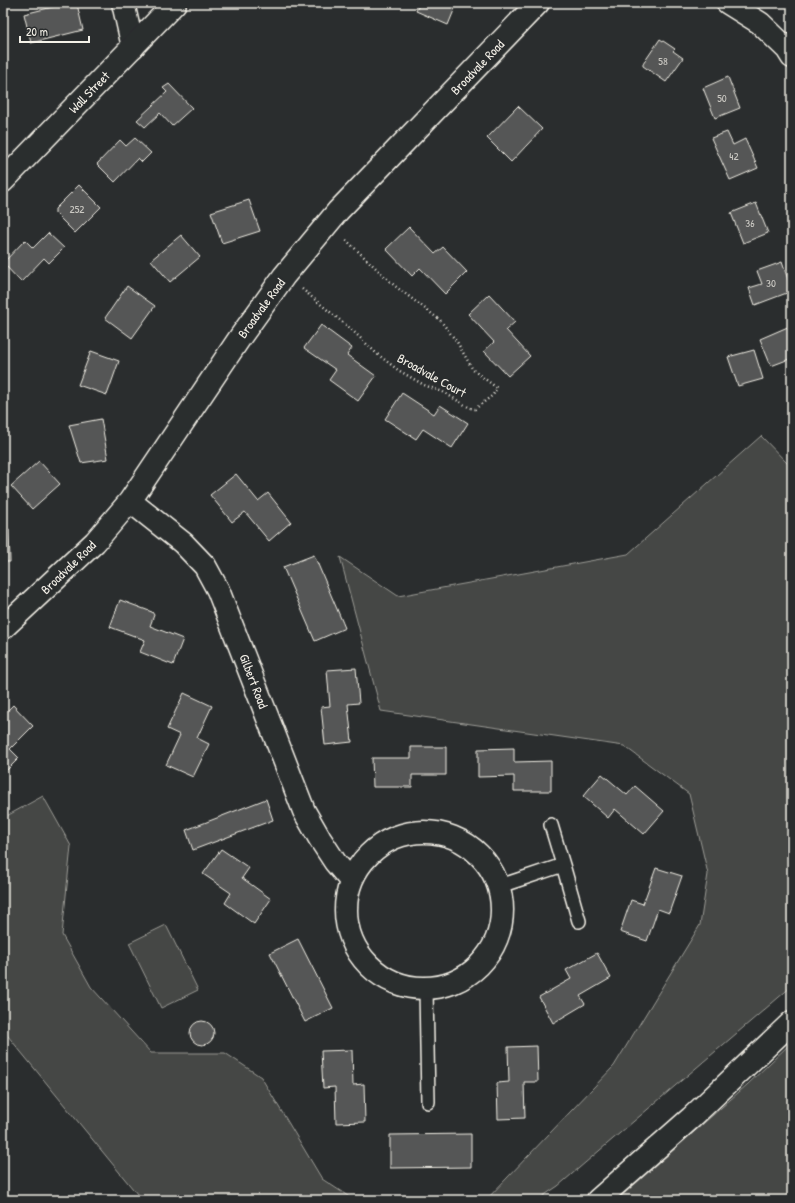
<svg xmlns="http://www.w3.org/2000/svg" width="795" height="1203" font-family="'Patrick Hand',sans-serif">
<rect width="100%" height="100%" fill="#2a2d2e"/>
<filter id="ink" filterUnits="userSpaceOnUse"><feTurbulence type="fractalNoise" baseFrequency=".025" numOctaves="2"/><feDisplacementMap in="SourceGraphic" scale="8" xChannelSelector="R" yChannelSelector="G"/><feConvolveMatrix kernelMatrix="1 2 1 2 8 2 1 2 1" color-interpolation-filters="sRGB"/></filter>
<g filter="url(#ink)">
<path fill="#444645" stroke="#9c9c96" d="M 761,436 L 788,464 L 792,464 L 792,986 L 558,1186 L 537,1200 L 486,1200 L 614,1066 L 700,925 L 708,874 L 689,794 L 624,746 L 381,711 L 340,557 L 398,596 L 628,554 Z
M 43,796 L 71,846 L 62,935 L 91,987 L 151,1053 L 225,1053 L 261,1077 L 322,1179 L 354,1200 L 142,1200 L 3,1030 L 3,818 Z
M 166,925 L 198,990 L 161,1008 L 129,943 Z
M 792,1042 L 792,1200 L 617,1200 L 748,1084 Z"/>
<path fill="#555756" stroke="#f4f1e8" d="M 420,3 L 457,3 L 448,25 L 416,11 Z
M 65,4 L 69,6 L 77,4 L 83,30 L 31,43 L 24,14 Z
M 660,39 L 675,49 L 673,51 L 683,58 L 666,82 L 643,66 L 643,64 Z
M 728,77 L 740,108 L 715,118 L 703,88 Z
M 169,84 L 192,108 L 172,126 L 160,113 L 145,127 L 137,120 L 167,92 L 163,88 Z
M 518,106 L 542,129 L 511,162 L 487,138 Z
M 727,132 L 733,145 L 745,139 L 758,168 L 730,180 L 711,138 Z
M 135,138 L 151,153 L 142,162 L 138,158 L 115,182 L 97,164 L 120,140 L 126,146 Z
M 79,185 L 101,207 L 75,233 L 55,213 L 55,209 Z
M 249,200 L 260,231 L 222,243 L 211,212 Z
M 756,203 L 768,233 L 743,243 L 731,213 Z
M 409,227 L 435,254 L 443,247 L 467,272 L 445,294 L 420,268 L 412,276 L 386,249 Z
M 48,233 L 64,248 L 49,263 L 44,258 L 21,282 L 3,263 L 25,240 L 33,248 Z
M 181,235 L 200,257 L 170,282 L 151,260 Z
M 782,262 L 792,291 L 755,305 L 749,288 L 762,284 L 757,271 Z
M 127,286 L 155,306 L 132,338 L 105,318 Z
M 489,294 L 515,322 L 506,330 L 530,356 L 508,376 L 484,351 L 494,342 L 468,314 Z
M 321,325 L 352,348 L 347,355 L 376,376 L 358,401 L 329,380 L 336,370 L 304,348 Z
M 790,326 L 792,330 L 792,358 L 771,366 L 760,339 Z
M 754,350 L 763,379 L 738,386 L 728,357 Z
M 91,351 L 119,361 L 107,395 L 78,385 Z
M 402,393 L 434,414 L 440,405 L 468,423 L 452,448 L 423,429 L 416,439 L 385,419 Z
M 101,419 L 108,459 L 81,463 L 69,425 Z
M 39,461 L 60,484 L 32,509 L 11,486 Z
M 236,474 L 258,501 L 268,493 L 291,522 L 269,541 L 245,512 L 232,522 L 210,495 Z
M 9,529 L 10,562 L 3,562 L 3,530 Z
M 314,555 L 345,628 L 315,641 L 283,567 Z
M 120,600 L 152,612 L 154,615 L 150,626 L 183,639 L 173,665 L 140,652 L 145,640 L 110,627 Z
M 356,668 L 359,703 L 348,704 L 352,742 L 325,745 L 321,707 L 330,706 L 327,670 Z
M 184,693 L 212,706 L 197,738 L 209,744 L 193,777 L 166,765 L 180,735 L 167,729 Z
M 13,705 L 33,726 L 10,749 L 19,758 L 3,774 L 3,715 Z
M 411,747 L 446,747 L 446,775 L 412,775 L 412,787 L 373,787 L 372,758 L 411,758 Z
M 514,748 L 514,762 L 551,761 L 551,791 L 514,791 L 514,776 L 478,777 L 478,749 Z
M 602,774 L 627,795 L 635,786 L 664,811 L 644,834 L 615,809 L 608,818 L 583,796 Z
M 266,799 L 273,820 L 193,850 L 186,830 Z
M 221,849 L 249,868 L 242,878 L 271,899 L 254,924 L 225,903 L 231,893 L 203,874 Z
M 656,868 L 682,876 L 669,913 L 658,909 L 647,941 L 620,932 L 631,900 L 643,904 Z
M 298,939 L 333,1008 L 305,1022 L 270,953 Z
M 597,953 L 611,978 L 580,996 L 585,1004 L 553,1023 L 539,997 L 571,979 L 566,970 Z
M190 1033a12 12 0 1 1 24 0a12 12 0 1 1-24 0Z
M 537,1046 L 538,1082 L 524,1082 L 525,1118 L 498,1119 L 497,1083 L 509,1082 L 508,1047 Z
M 352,1050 L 353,1085 L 364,1084 L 365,1122 L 336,1123 L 335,1087 L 323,1088 L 321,1051 Z
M 471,1134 L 471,1167 L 390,1168 L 390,1135 Z"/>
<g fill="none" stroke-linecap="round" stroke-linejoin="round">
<defs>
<path id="service" d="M 551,825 L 563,865
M 497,887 L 563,865 L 579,921
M 426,989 L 428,1102"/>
<path id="minor" d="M 123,3 L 133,47
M 728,3 L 760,23 L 787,49 L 792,57
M 130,501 L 183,543 L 205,566 L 218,590 L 304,811 L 320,839 L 335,862 L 351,881
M 3,628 L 95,542 L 130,501 L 241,336 L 284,276 L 338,211 L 538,3
M346 910a78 78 0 1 1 156 0a78 78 0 1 1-156 0Z"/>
<path id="tertiary" d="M 3,181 L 175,3"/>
<path id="motorway" d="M 598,1200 L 691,1118 L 792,1022"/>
</defs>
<use href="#service" stroke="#f4f1e8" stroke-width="16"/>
<use href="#minor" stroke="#f4f1e8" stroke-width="25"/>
<use href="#tertiary" stroke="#f4f1e8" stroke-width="25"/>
<use href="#motorway" stroke="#f4f1e8" stroke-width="25"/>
<path stroke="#f4f1e8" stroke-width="2.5" stroke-dasharray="1 3" stroke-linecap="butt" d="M 302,289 L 352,330 L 376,353 L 398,370 L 424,385 L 443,392 L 470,408 L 475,409 L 493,395 L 497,388 L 473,370 L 457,342 L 440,320 L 395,286 L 344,238"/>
<use href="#service" stroke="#2a2d2e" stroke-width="13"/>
<use href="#minor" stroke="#2a2d2e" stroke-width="22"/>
<use href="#tertiary" stroke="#2a2d2e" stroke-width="22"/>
<use href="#motorway" stroke="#2a2d2e" stroke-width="22"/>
</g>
</g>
<g text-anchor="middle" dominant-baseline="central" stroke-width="4" stroke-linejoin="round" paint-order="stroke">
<g font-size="11" fill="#cccac4">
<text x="663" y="61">58</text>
<text x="722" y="98">50</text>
<text x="734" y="156">42</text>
<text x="77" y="209">252</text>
<text x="750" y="223">36</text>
<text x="771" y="283">30</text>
</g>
<g font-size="13" fill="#f4f1e8" stroke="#2a2d2e">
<text transform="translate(477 67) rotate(-46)">Broadvale Road</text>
<text transform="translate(89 92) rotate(-46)">Wall Street</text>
<text transform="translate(261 308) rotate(-54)">Broadvale Road</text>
<text transform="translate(432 375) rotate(29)">Broadvale Court</text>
<text transform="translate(68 567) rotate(-44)">Broadvale Road</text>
<text transform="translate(254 681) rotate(69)">Gilbert Road</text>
</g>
</g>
<rect width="795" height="1203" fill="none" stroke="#2a2d2e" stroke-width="16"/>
<rect x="8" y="8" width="779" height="1187" fill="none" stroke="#f4f1e8" stroke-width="1.5" filter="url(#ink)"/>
<path d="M20 36v6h69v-6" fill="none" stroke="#f4f1e8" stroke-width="2"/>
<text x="26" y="36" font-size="12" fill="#f4f1e8" stroke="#2a2d2e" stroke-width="3" paint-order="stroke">20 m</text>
</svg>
